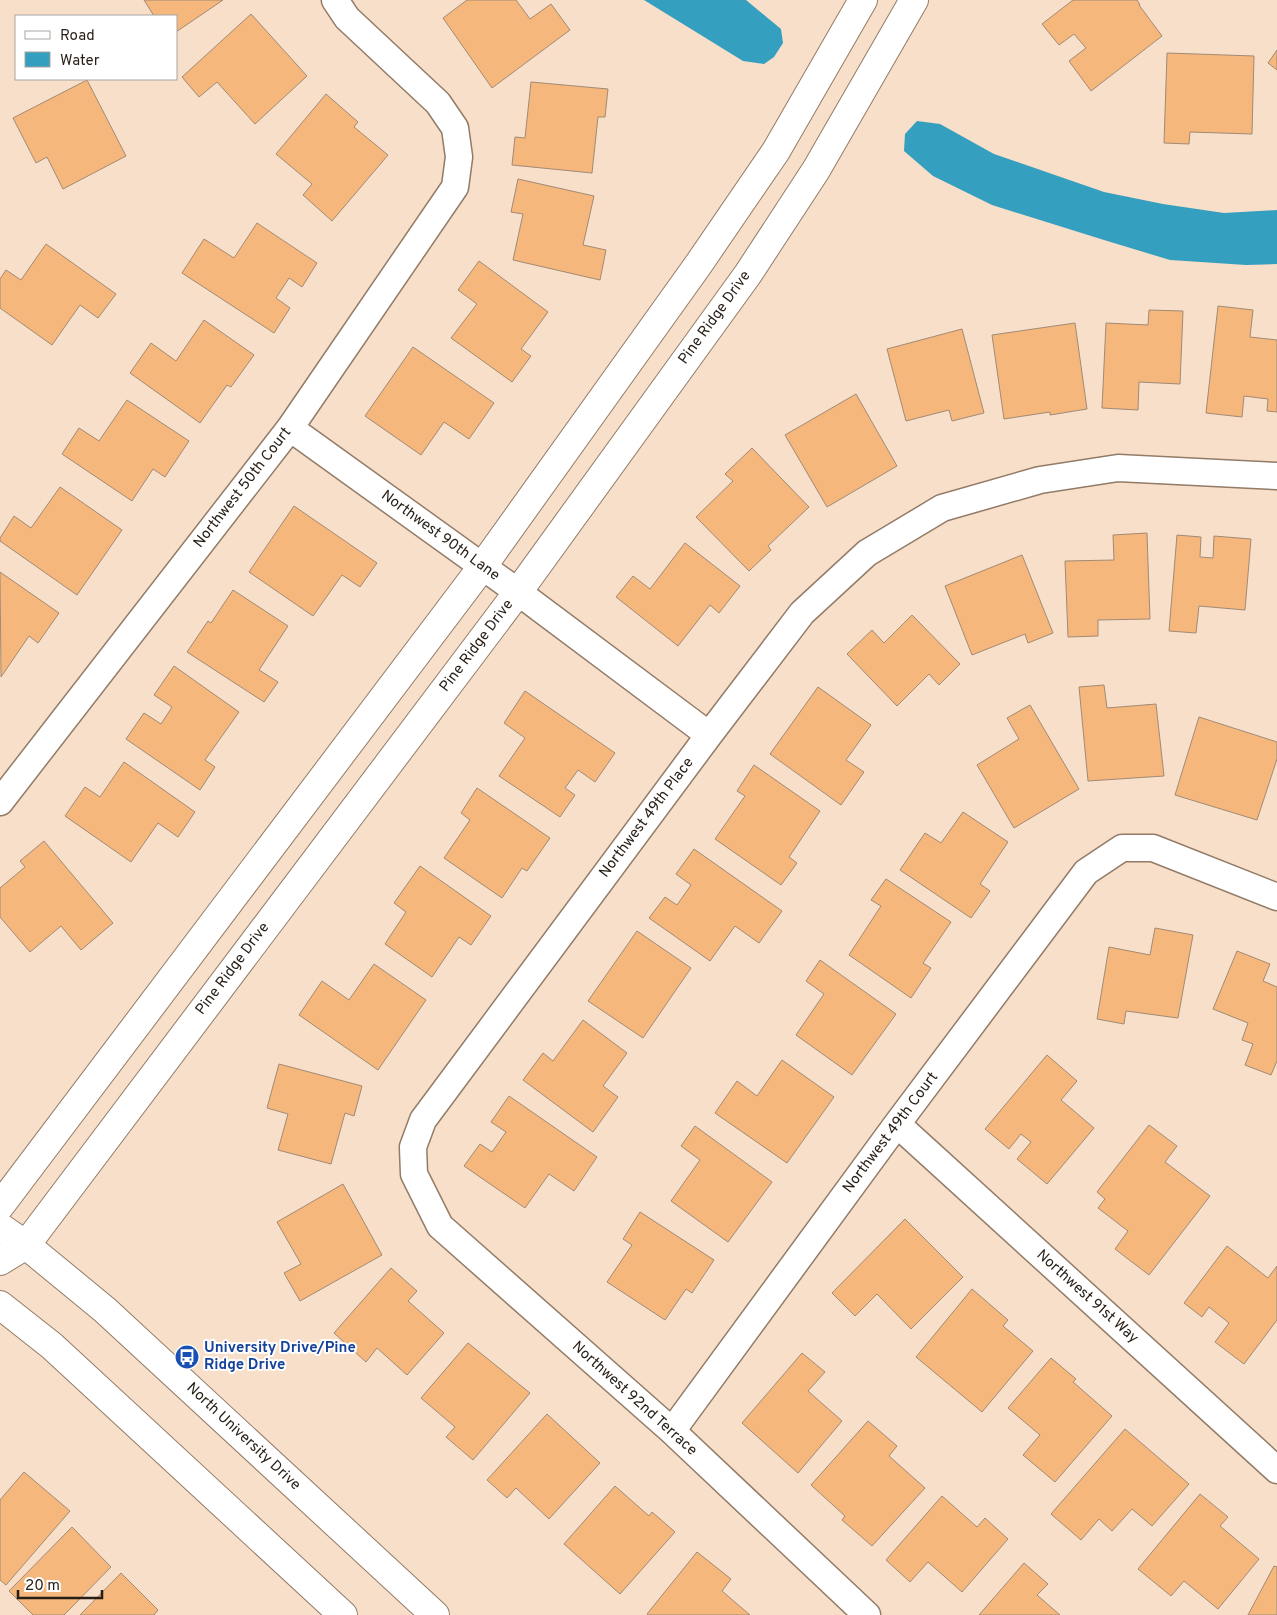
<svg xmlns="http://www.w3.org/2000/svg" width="1277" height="1615" font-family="Overpass,sans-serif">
<rect width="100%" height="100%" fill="#f8dfc9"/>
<path fill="#359fbf" d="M 644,0 L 746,0 L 781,29 L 783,43 L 774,57 L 764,64 L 743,61 Z
M 917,121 L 940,124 L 994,154 L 1104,192 L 1163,204 L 1224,213 L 1277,210 L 1277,264 L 1246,265 L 1170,260 L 1104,240 L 992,205 L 933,176 L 904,151 L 905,134 Z"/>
<path fill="#f5b77b" stroke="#a18a76" d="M 144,0 L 223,0 L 176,32 L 176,16 L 154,16 Z
M 467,0 L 516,0 L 530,19 L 551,4 L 570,30 L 492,88 L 443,18 Z
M 1073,0 L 1137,0 L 1140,5 L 1139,5 L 1162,36 L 1091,91 L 1069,61 L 1086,48 L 1074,34 L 1059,45 L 1042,24 Z
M 251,14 L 307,76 L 255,124 L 217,82 L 199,97 L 182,77 Z
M 1277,50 L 1277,70 L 1268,63 Z
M 1167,53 L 1254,56 L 1252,134 L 1190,132 L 1189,144 L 1164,143 Z
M 87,80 L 126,156 L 63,189 L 47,157 L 36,163 L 13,118 Z
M 531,82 L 608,89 L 605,117 L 598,117 L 592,173 L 512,165 L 515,137 L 525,138 Z
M 326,94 L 358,122 L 354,127 L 388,155 L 332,221 L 303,195 L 312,184 L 276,154 Z
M 518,179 L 594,196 L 583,245 L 606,250 L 600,280 L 513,260 L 523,214 L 511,212 Z
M 257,223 L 317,263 L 302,287 L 289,278 L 276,298 L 290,308 L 274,333 L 182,273 L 204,239 L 234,258 Z
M 46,244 L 116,294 L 98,318 L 80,305 L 52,345 L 0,308 L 0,279 L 6,270 L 21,280 Z
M 479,261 L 548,312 L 521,349 L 531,356 L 512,382 L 451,338 L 477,304 L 458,290 Z
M 1218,306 L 1253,310 L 1250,337 L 1277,340 L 1277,412 L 1267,411 L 1268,399 L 1244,396 L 1242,417 L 1206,413 Z
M 1149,310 L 1183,311 L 1180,384 L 1139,382 L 1138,410 L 1102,408 L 1106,323 L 1148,325 Z
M 204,320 L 254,355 L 231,387 L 227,385 L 200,423 L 130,373 L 151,343 L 176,361 Z
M 1075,323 L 1087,409 L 1050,415 L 1050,412 L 1004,419 L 992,335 Z
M 962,329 L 984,413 L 952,421 L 949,410 L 906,421 L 887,349 Z
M 413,347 L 494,403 L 469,439 L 444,422 L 421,455 L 365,416 Z
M 856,394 L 897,466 L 827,507 L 785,435 Z
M 127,400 L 189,441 L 165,477 L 153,469 L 132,501 L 62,454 L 79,428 L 99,441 Z
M 752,448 L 809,507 L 768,546 L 771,550 L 749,571 L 696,517 L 733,481 L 725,474 Z
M 60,487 L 122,530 L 77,595 L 0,541 L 0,538 L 14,516 L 31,528 Z
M 294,506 L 377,563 L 360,587 L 342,575 L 313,616 L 249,572 Z
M 1147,533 L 1150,619 L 1098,620 L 1098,636 L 1068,637 L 1065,561 L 1114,560 L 1113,535 Z
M 1177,535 L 1201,537 L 1200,557 L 1213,558 L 1214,536 L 1251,539 L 1245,610 L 1199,606 L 1196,633 L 1169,631 Z
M 685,543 L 740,586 L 719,613 L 710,605 L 678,646 L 616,597 L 633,576 L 650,589 Z
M 1022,555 L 1053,633 L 1028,643 L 1025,634 L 972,655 L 945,586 Z
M 0,572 L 59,613 L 38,643 L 29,636 L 1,677 Z
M 233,590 L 288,626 L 259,670 L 278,682 L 264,702 L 187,652 L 208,621 L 211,623 Z
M 912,615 L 960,664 L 939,685 L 929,674 L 897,706 L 847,654 L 872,630 L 884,643 Z
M 174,666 L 239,712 L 205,760 L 215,767 L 200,790 L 126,739 L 144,713 L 161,724 L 172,707 L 154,695 Z
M 1104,685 L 1107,708 L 1156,704 L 1164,776 L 1088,781 L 1079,687 Z
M 818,687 L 871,725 L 846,760 L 864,772 L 841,805 L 770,754 Z
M 525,691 L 615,753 L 595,782 L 578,770 L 565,788 L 575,795 L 560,817 L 499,776 L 525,738 L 504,723 Z
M 1030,705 L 1079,789 L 1014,828 L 977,765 L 1019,739 L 1007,718 Z
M 1199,717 L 1277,742 L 1277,759 L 1257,820 L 1175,795 Z
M 124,762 L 195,812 L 178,837 L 158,823 L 131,862 L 65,816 L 85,787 L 100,797 Z
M 754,765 L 820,811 L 789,857 L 797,863 L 781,885 L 715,839 L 745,796 L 737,791 Z
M 477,788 L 550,838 L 527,871 L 522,868 L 502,898 L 444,858 L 470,820 L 461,813 Z
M 963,812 L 1008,842 L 980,884 L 990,891 L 971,918 L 900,870 L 925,833 L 941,843 Z
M 44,841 L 113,923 L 81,950 L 61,926 L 30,952 L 0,917 L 0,888 L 25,867 L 20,861 Z
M 694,849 L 782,911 L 759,943 L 735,926 L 710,961 L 649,918 L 665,897 L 677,905 L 691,885 L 676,874 Z
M 420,866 L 491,916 L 471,945 L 459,937 L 432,977 L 385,944 L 406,912 L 394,903 Z
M 886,879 L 951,922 L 923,963 L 931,968 L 911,998 L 849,955 L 881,906 L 871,900 Z
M 1155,928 L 1193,935 L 1178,1018 L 1126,1011 L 1124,1024 L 1097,1019 L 1109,947 L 1150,955 Z
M 637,931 L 691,968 L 643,1038 L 588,1001 Z
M 1237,951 L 1270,964 L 1263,981 L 1277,987 L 1277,1061 L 1271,1075 L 1245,1065 L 1253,1044 L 1242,1040 L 1248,1023 L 1213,1009 Z
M 820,960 L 896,1014 L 852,1075 L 796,1035 L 824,994 L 806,981 Z
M 374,964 L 426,1000 L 378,1070 L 299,1015 L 322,981 L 349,1000 Z
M 583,1020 L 627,1053 L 603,1086 L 618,1097 L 593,1132 L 523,1080 L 543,1053 L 553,1061 Z
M 1047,1055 L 1077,1081 L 1061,1100 L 1094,1128 L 1047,1184 L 1017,1159 L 1031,1142 L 1021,1134 L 1009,1149 L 985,1129 Z
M 782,1060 L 834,1097 L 787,1163 L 715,1113 L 737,1081 L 757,1096 Z
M 279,1064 L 362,1086 L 354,1116 L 345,1113 L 331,1164 L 278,1150 L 288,1114 L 267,1108 Z
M 509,1096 L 597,1157 L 574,1191 L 549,1174 L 525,1208 L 464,1166 L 480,1144 L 492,1152 L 506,1132 L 491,1122 Z
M 1149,1125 L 1177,1146 L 1165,1162 L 1210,1196 L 1149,1275 L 1115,1249 L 1128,1231 L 1098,1208 L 1105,1199 L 1097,1192 Z
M 695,1126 L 772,1182 L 728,1242 L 671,1201 L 700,1160 L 681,1146 Z
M 343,1184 L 382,1255 L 300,1301 L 284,1273 L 301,1264 L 277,1222 Z
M 640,1212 L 714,1260 L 692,1293 L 686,1289 L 665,1320 L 607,1282 L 632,1245 L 623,1239 Z
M 905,1219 L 963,1277 L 911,1329 L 877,1294 L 855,1316 L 832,1293 Z
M 1227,1246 L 1268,1278 L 1277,1266 L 1277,1320 L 1244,1364 L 1215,1342 L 1229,1323 L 1209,1307 L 1202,1317 L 1184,1303 Z
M 391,1268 L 417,1291 L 408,1301 L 444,1333 L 407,1375 L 377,1348 L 366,1362 L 334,1333 Z
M 972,1289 L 1008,1320 L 1003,1326 L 1033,1351 L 982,1412 L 916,1357 Z
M 468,1343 L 530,1393 L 473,1460 L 446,1437 L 455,1427 L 421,1398 Z
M 802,1353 L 825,1372 L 808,1391 L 842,1421 L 798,1473 L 742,1423 Z
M 1051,1358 L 1076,1379 L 1073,1382 L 1112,1416 L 1055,1482 L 1023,1455 L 1040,1435 L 1008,1408 Z
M 547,1414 L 600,1463 L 549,1519 L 516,1488 L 507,1498 L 487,1480 Z
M 868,1421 L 897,1446 L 889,1456 L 925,1488 L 872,1546 L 842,1520 L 845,1516 L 811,1485 Z
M 1125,1429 L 1189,1484 L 1152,1526 L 1132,1509 L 1112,1531 L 1099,1519 L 1081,1540 L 1051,1514 Z
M 24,1472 L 70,1511 L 6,1585 L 0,1580 L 0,1500 Z
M 615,1486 L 649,1516 L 652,1512 L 675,1532 L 620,1594 L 564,1544 Z
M 1200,1494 L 1228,1517 L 1220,1526 L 1259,1559 L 1218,1609 L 1184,1581 L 1171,1596 L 1138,1569 Z
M 942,1496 L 977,1527 L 985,1518 L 1008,1539 L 962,1592 L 928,1562 L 910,1582 L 886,1560 Z
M 72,1527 L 111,1567 L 64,1615 L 33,1615 L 9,1591 Z
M 697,1552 L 731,1579 L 722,1591 L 750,1615 L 649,1615 L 647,1614 Z
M 1024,1563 L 1048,1584 L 1037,1595 L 1060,1615 L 979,1615 Z
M 1274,1566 L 1277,1567 L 1277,1615 L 1248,1615 Z
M 121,1573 L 158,1610 L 154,1615 L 80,1615 Z"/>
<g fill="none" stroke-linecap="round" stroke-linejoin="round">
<defs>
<path id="minor" d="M 290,428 L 518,592 L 709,735
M 0,802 L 290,428 L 455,187 L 459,157 L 455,128 L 438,103 L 347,18 L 335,0
M 897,1124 L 1277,1470
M 672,1431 L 897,1124 L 1086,872 L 1122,848 L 1153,848 L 1277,897
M 867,1615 L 672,1431 L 440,1226 L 414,1174 L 413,1147 L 423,1120 L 709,735 L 802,613 L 867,553 L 942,508 L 1040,480 L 1118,468 L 1277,476"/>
<path id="tertiary" d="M 0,1206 L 482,567 L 698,265 L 776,151 L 863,0
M 0,1261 L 26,1245 L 518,592 L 748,274 L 816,170 L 914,0"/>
<path id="primary" d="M 0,1227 L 26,1245 L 105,1310 L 435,1615
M 0,1305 L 52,1346 L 343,1615"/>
</defs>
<use href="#minor" stroke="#927b67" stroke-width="29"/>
<use href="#tertiary" stroke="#927b67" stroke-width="30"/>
<use href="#primary" stroke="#927b67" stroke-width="30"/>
<use href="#minor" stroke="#fff" stroke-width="26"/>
<use href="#tertiary" stroke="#fff" stroke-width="28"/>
<use href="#primary" stroke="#fff" stroke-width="28"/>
</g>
<defs>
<symbol id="bus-disc" viewBox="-11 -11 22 22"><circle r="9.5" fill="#1a4fb4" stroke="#fff"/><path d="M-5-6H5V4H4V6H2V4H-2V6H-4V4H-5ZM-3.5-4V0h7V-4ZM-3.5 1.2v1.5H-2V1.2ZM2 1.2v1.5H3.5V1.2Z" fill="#fff"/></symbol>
</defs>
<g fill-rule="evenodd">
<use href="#bus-disc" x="173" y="1343" width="28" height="28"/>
</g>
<g text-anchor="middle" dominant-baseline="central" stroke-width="4" stroke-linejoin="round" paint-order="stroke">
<g font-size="15" fill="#271e16" stroke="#fff">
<text transform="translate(715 318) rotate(-54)">Pine Ridge Drive</text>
<text transform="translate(243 488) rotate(-52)">Northwest 50th Court</text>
<text transform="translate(440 536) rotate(36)">Northwest 90th Lane</text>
<text transform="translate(477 646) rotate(-53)">Pine Ridge Drive</text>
<text transform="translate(647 818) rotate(-53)">Northwest 49th Place</text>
<text transform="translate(233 969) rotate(-53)">Pine Ridge Drive</text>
<text transform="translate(891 1133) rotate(-53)">Northwest 49th Court</text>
<text transform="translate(1087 1297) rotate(42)">Northwest 91st Way</text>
<text transform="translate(634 1399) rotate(42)">Northwest 92nd Terrace</text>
<text transform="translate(243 1437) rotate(43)">North University Drive</text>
</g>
<g font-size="15" font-weight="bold" fill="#164399" stroke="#fff" text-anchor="start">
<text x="204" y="1348">University Drive/Pine<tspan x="204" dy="17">Ridge Drive</tspan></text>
</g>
</g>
<rect x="15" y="15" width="162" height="65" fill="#ffffff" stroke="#a9a5a2"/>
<rect x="25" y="31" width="25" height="8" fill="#ffffff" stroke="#a9a5a2"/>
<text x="60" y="40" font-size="15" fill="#271e16">Road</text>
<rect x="25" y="52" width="25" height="15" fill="#359fbf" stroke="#a9a5a2"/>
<text x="60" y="65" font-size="15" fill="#271e16">Water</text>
<path d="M18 1590v8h84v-8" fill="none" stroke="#271e16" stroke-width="2.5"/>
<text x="25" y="1590" font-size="15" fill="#271e16" stroke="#ffffff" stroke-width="4" paint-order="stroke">20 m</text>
</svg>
